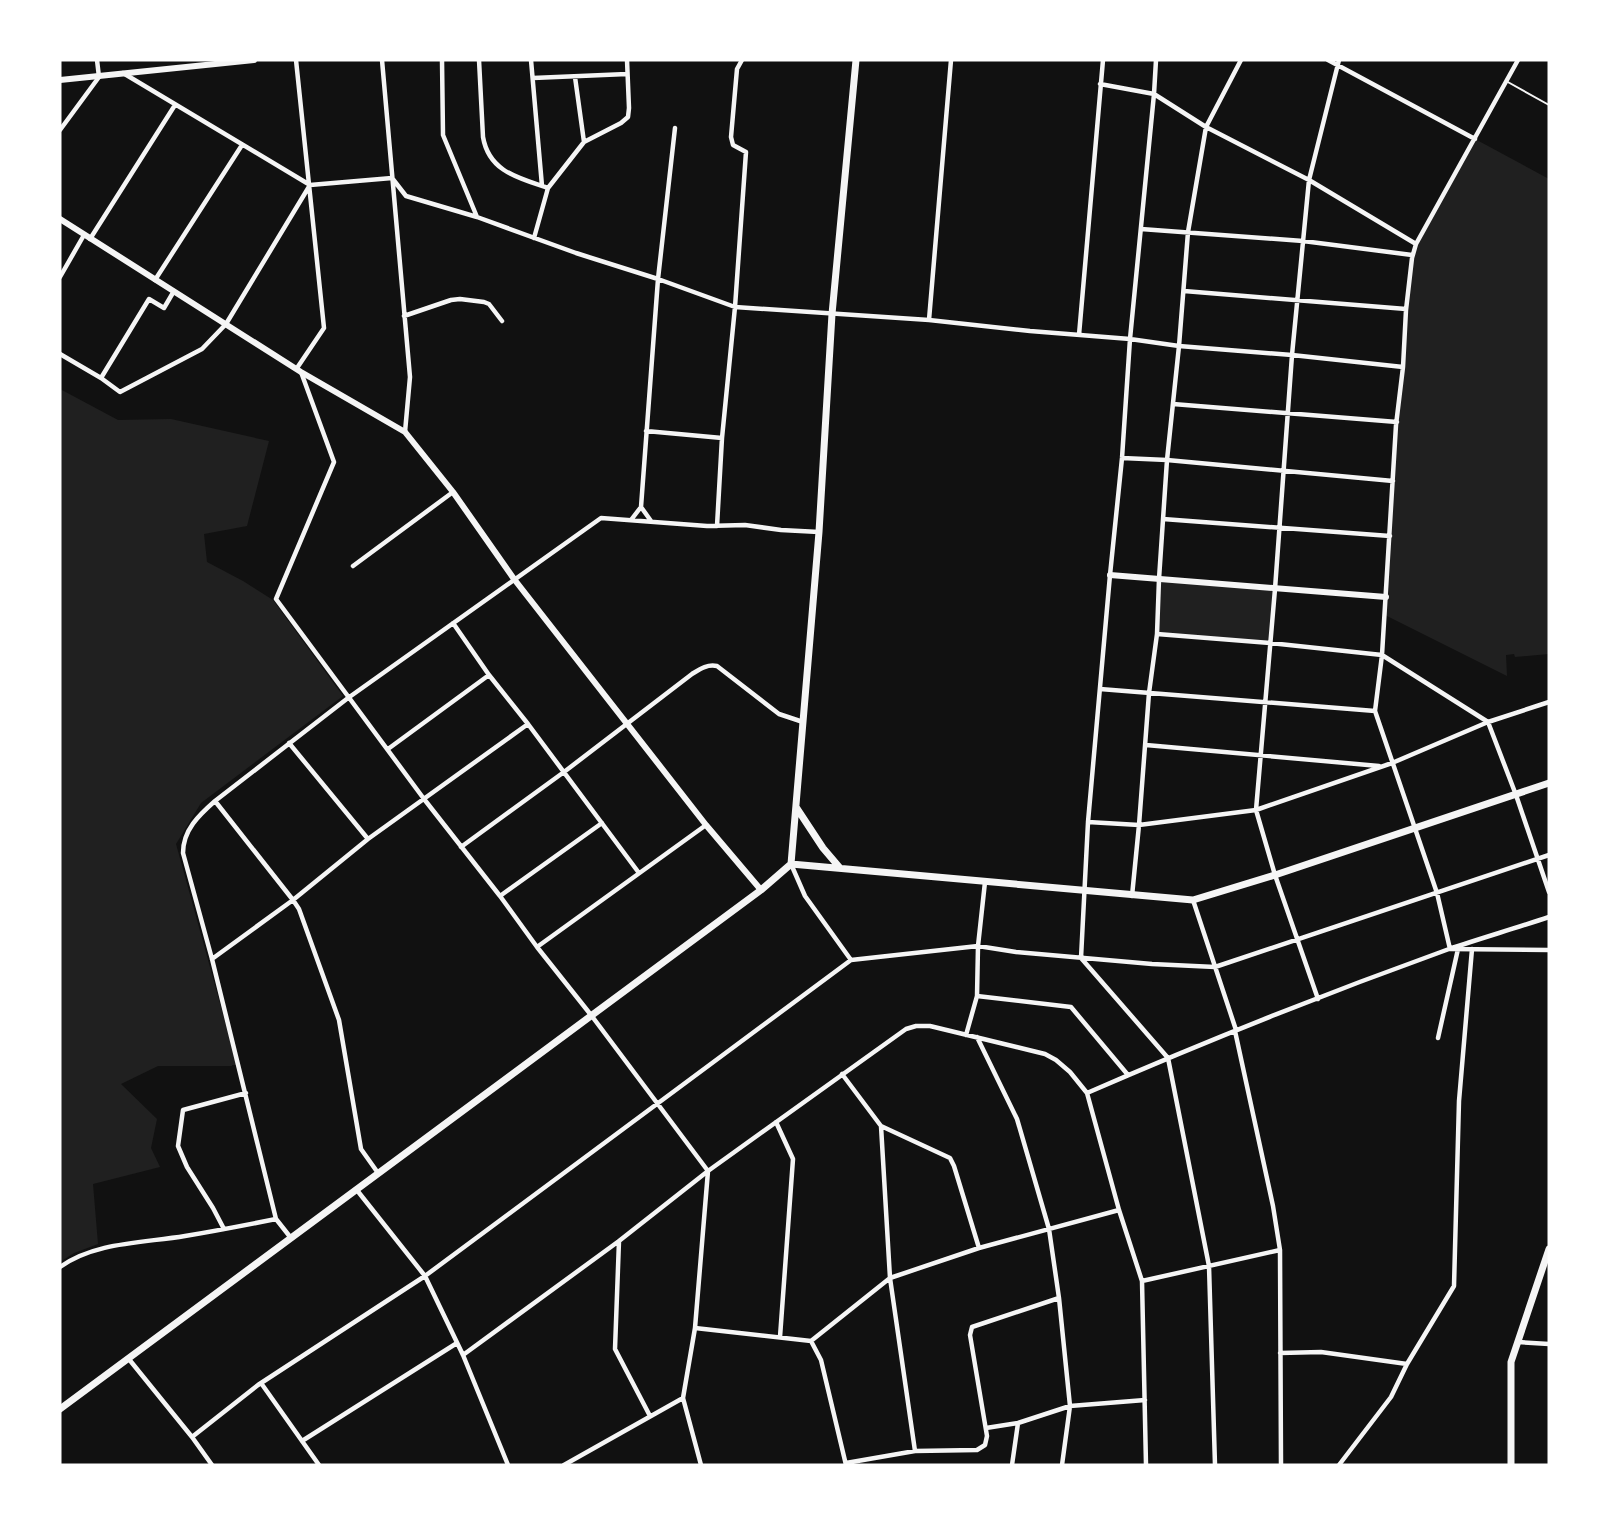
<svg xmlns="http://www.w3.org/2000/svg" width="1609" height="1525" font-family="Helvetica,sans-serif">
<rect width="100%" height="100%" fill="#111"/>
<path fill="#202020" d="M 1475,139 L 1549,179 L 1549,654 L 1515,657 L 1514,654 L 1506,655 L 1507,676 L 1385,615 L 1396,425 L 1412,255 Z
M 60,389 L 118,420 L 171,419 L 269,441 L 247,526 L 204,534 L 207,562 L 243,581 L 273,600 L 343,696 L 201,803 L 176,844 L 237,1065 L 232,1065 L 232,1066 L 158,1066 L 121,1084 L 157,1119 L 151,1148 L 160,1167 L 93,1184 L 98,1244 L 74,1253 L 60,1262 Z
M 1159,579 L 1275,589 L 1270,643 L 1157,634 Z"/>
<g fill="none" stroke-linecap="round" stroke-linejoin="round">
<path stroke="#f5f5f5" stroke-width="2" d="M 1506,81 L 1549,105"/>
<path stroke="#f5f5f5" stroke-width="4.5" d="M 296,60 L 324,328 L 297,368
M 382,60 L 410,377 L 405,432
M 442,60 L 443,135 L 477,217
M 479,60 L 483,137 C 489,172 519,178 548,188
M 531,60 L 542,186
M 1156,60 L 1154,94 L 1130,339 L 1122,458 L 1110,575 L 1088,822 L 1081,958 L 1168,1058 L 1209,1266 L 1215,1465
M 1328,60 L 1475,139
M 1518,60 L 1416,244 L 1412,258 L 1406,310 L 1403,367 L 1396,425 L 1382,655 L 1375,711 L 1437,893 L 1450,949 L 1549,950
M 123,73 L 310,185 L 392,178
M 575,77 L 584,142
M 533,78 L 627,74
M 1100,84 L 1154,94 L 1206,127 L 1309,180 L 1416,244
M 60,130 L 99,77 L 97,60
M 392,178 L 406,196 L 477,217 L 576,253 L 658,279 L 735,307 L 929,320 L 1030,331 L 1130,339 L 1179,346 L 1292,355 L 1403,367
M 1141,229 L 1303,241 L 1412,255
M 534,238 L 548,188 L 584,142 L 621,123 L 628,117 L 629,108 L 627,60
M 90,239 L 175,105
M 60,277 L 84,235
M 155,280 L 242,145
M 1184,291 L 1406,309
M 404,316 L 451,300 L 460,299 L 484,302 L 489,304 L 502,321
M 929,320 L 951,60
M 1079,335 L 1103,60
M 60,354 L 101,378 L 149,299 L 164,308 L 174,291
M 301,372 L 334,462 L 276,599 L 424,799 L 500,896 L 537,947 L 591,1015 L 708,1171 L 695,1328 L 683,1398 L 701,1465
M 101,378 L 120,392 L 202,349 L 226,324 L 310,185
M 1173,404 L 1397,422
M 646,431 L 722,438
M 1122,458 L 1167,460 L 1393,481
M 641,507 L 658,279 L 675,128
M 1163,519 L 1390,536
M 631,520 L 641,507 L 651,521
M 717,526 L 722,438 L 735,307 L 746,152 L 733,145 L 731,137 L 737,69 L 742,60
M 353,566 L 453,492
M 453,623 L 489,675 L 528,724 L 639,873
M 1157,634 L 1270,643 L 1382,655 L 1488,722 L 1516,795 L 1549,892
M 1100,689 L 1375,711
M 289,743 L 368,839
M 1146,745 L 1379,766
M 388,749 L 489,675
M 215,801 L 293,900 L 299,909 L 339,1020 L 361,1149 L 378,1173
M 1088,822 L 1139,825 L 1256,810 L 1392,763 L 1488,722 L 1549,702
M 461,847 L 564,772 L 692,674 C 700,669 707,664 717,666 L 779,714 L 803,722
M 791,864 L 805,896 L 851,960
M 500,896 L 602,823
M 1132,896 L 1139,825 L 1149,693 L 1157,634 L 1159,579 L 1167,460 L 1179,346 L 1188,232 L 1206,127 L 1241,60
M 1193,900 L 1236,1030
M 537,947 L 706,825
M 212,959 L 293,900 L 368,839 L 528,724
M 977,996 L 1071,1007 L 1128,1075
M 1318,999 L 1275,875 L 1256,810 L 1275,589 L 1292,355 L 1309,180 L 1339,60
M 1235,1031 L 1273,1206 L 1280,1250 L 1281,1465
M 966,1035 L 977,996 L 978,946 L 985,882
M 977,1037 L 1017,1119 L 1049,1229 L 1059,1298 L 1070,1406 L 1062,1465
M 1438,1038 L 1458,949
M 842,1074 L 881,1126 L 890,1278 L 915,1451
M 1087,1093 C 1206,1041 1327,993 1449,949 C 1482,938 1516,928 1549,917
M 776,1122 L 793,1159 L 780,1337
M 881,1126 L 950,1158 L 954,1166 L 979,1248
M 356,1189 L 425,1276 L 463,1355 L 508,1465
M 224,1229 L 213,1208 L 187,1167 L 178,1146 L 183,1110 L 246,1093
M 291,1238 L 276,1219 L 212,959 L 183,853 C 183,830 199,815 215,801 L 348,698 L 601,518 L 707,526 L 745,525 L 781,530 L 819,532
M 619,1241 L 615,1349 L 650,1416
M 60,1267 C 95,1242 143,1243 185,1236 C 215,1231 246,1225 276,1219
M 1142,1281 L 1280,1250
M 695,1328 L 811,1341 L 890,1278 L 979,1248 L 1119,1210
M 811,1341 L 821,1360 L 846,1465
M 1518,1342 L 1549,1344
M 1280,1353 L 1321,1352 L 1407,1364
M 463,1355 L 619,1241 L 708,1171 L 906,1029 L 916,1026 L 930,1026 L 1045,1054 L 1056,1060 L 1070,1072 L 1087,1093 L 1119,1210 L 1142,1281 L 1146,1465
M 128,1358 L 192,1437 L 212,1465
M 261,1383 L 319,1465
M 986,1428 L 1018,1423 L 1070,1406 L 1145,1400
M 192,1437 L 258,1385 L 425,1276 L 851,960 L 978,946 L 1016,952 L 1152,964 L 1215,967 L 1549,855
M 302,1441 L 457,1343
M 846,1463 L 915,1451 L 977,1450 L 985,1445 L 987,1436 L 970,1335 L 972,1327 L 1059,1298
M 564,1465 L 683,1398
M 1012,1465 L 1018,1423
M 1339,1465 L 1391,1397 L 1407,1364 L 1454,1286 L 1459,1101 L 1472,949"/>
<path stroke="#f5f5f5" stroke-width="6" d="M 60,80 L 254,60
M 60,219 L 301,372 L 405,432 L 453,492 L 514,579 L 706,825 L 761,890
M 1110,575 L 1386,597"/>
<path stroke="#f5f5f5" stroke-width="7" d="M 796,807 L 823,848 L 840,868
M 791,864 L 1193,900 L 1275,875 L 1549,783
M 60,1409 L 761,890 L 791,864 L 819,532 L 832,314 L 856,60
M 1511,1465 L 1511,1362 L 1549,1249"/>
</g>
<rect width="1609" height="1525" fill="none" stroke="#ffffff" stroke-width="123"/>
</svg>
